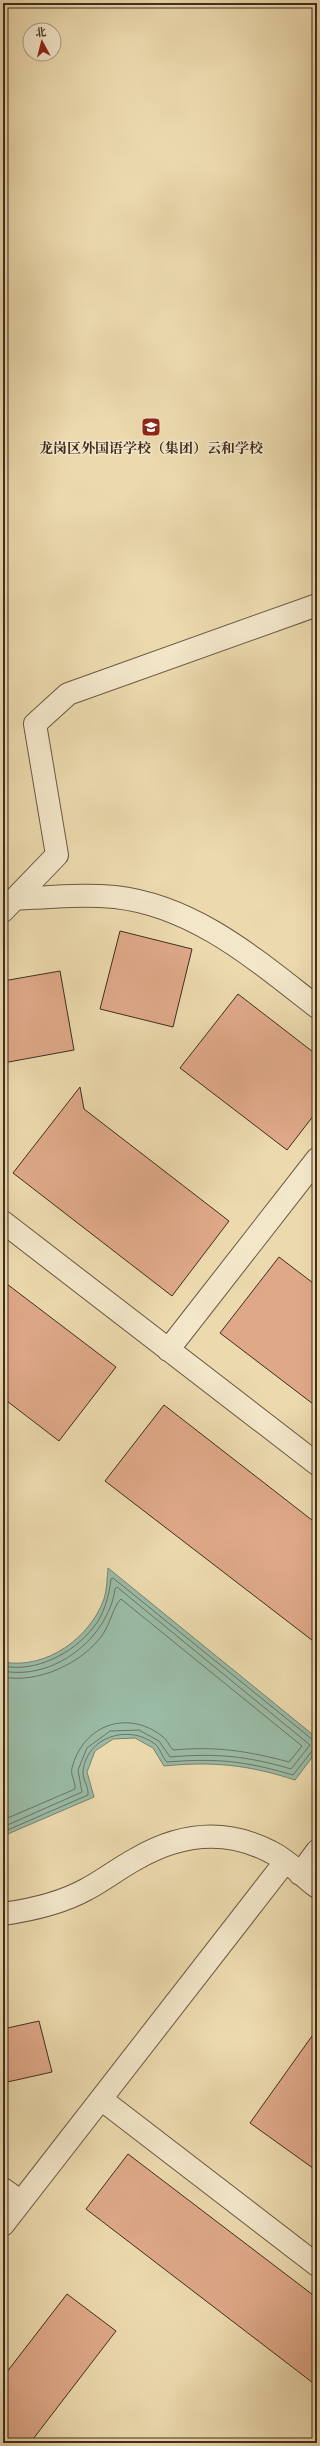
<svg xmlns="http://www.w3.org/2000/svg" width="320" height="2446" font-family="'IM FELL Double Pica','Noto Serif SC',serif">
<rect width="100%" height="100%" fill="#ecdaae"/>
<filter id="stains"><feTurbulence type="fractalNoise" baseFrequency=".005" numOctaves="4"/><feColorMatrix values="0 0 0 0 .2 0 0 0 0 .09 0 0 0 0 .02 0 0 0 .5 -.17"/></filter>
<radialGradient id="worn" r=".72"><stop offset=".6" stop-color="#630" stop-opacity="0"/><stop offset="1" stop-color="#630" stop-opacity=".3"/></radialGradient>
<path fill="#9abba6" stroke="#768270" d="M 108,1568 L 317,1738 L 317,1751 L 295,1780 C 249,1765 213,1761 164,1766 L 153,1748 L 135,1738 L 113,1739 L 95,1751 L 87,1772 L 94,1797 L 3,1836 L 3,1662 C 46,1670 90,1638 104,1599 C 107,1590 107,1578 108,1568 Z"/>
<g fill="none" stroke-linecap="round" stroke-linejoin="round">
<path stroke="#6d7462" stroke-width="1" d="M 3,1666 C 36,1673 73,1653 93,1628 C 104,1615 109,1596 111,1579 L 113,1578 L 313,1740 L 317,1741
M 3,1671 C 54,1681 108,1638 115,1589 L 117,1587 L 310,1745 L 291,1769 C 248,1756 215,1753 170,1757 L 159,1741 L 139,1730 L 110,1731 L 87,1748 L 78,1770 L 82,1792 L 3,1827
M 3,1677 C 38,1684 83,1663 103,1634 C 109,1626 115,1603 121,1599 L 302,1746 L 289,1762 C 248,1751 216,1746 173,1750 C 169,1746 167,1739 162,1736 C 127,1709 83,1725 72,1768 C 70,1775 76,1782 75,1789 L 3,1820
M 3,1832 L 88,1795 C 89,1787 82,1779 83,1771 C 87,1736 129,1724 155,1744 C 160,1748 162,1757 167,1762 C 217,1758 245,1761 293,1775 L 312,1751 L 317,1750"/>
</g>
<path fill="#dfa989" stroke="#402d1f" d="M 120,931 L 192,949 L 173,1027 L 100,1009 Z
M 60,971 L 74,1050 L 3,1063 L 3,981 Z
M 238,994 L 317,1055 L 317,1111 L 287,1150 L 180,1068 Z
M 80,1087 L 84,1109 L 229,1221 L 172,1296 L 13,1173 Z
M 279,1257 L 317,1286 L 317,1407 L 220,1333 Z
M 3,1281 L 116,1367 L 59,1441 L 3,1398 Z
M 164,1405 L 317,1524 L 317,1644 L 105,1481 Z
M 39,2021 L 52,2072 L 3,2083 L 3,2029 Z
M 317,2029 L 317,2171 L 250,2123 Z
M 128,2154 L 317,2298 L 317,2386 L 86,2209 Z
M 67,2294 L 116,2331 L 30,2443 L 3,2443 L 3,2377 Z"/>
<g fill="none" stroke-linecap="round" stroke-linejoin="round">
<defs>
<path id="minor" d="M 15,899 C 48,897 82,894 115,897 C 195,906 256,960 317,1007
M 3,911 L 57,855 L 35,724 L 68,694 L 317,605
M 3,1222 L 317,1464
M 168,1350 L 317,1159
M 300,1874 L 317,1851
M 3,1914 C 31,1910 62,1903 87,1889 C 104,1880 119,1868 136,1859 C 179,1834 225,1828 271,1852 C 288,1860 302,1876 317,1887
M 101,2099 L 317,2265
M 3,2189 L 21,2202
M 3,2225 L 285,1862"/>
</defs>
<use href="#minor" stroke="#6b5843" stroke-width="24"/>
<use href="#minor" stroke="#f3e7ca" stroke-width="22"/>
</g>
<defs>
<symbol id="school-square" viewBox="-11 -11 22 22"><rect x="-9" y="-9" width="18" height="18" rx="4" fill="#8f2418" stroke="#f3e7ca"/><path d="M0-5L7-2L0 1L-7-2ZM-4 1L0 2.5L4 1V4Q0 6-4 4Z" fill="#fff"/></symbol>
</defs>
<g fill-rule="evenodd">
<use href="#school-square" x="140" y="416" width="22" height="22"/>
</g>
<g text-anchor="middle" dominant-baseline="central" stroke-width="3" stroke-linejoin="round" paint-order="stroke">
<g font-size="14" font-weight="bold" fill="#402d1f" stroke="#f3e7ca">
<text x="151" y="448">龙岗区外国语学校（集团）云和学校</text>
</g>
</g>
<rect width="320" height="2446" fill="none" stroke="#ecdaae" stroke-width="16"/>
<rect x="4" y="4" width="312" height="2438" fill="none" stroke="#402d1f" stroke-width="2"/>
<rect x="8" y="8" width="304" height="2430" fill="none" stroke="#402d1f"/>
<g transform="translate(42 42) rotate(353)"><circle r="19" fill="#f3e7ca" stroke="#ab9d86"/>
<path d="M0-3L7 15L0 10L-7 15Z" fill="#8f2418"/>
<text y="-6" font-size="11" font-weight="bold" text-anchor="middle" fill="#402d1f">北</text>
</g>
<rect width="100%" height="100%" filter="url(#stains)"/>
<rect width="100%" height="100%" fill="url(#worn)"/>
</svg>
